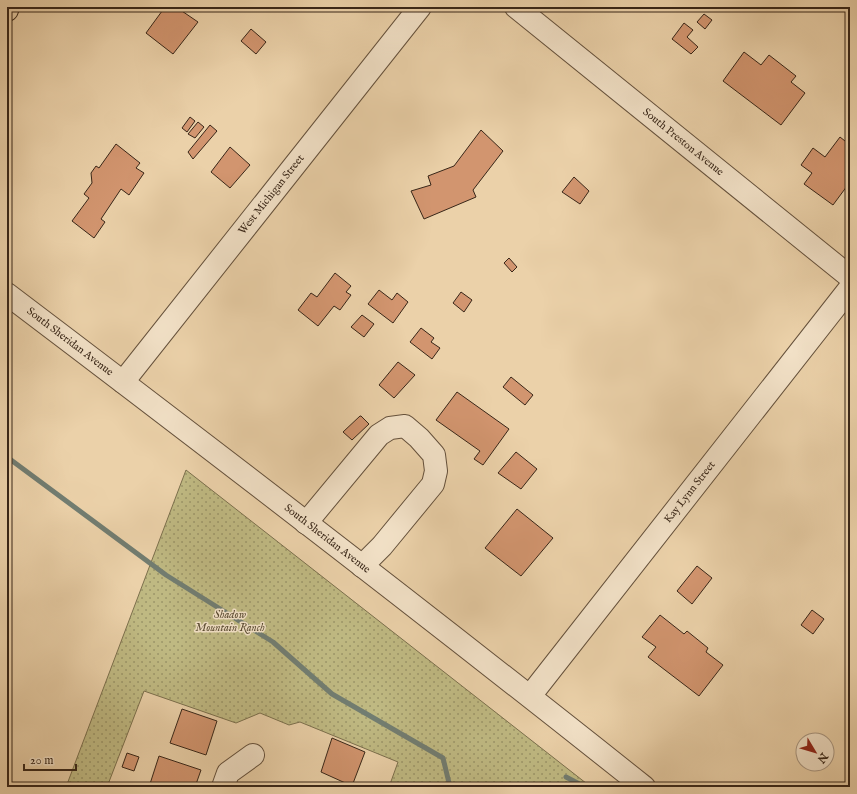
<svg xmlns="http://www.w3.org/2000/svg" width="857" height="794" font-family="'IM FELL English',serif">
<defs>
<pattern id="park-dots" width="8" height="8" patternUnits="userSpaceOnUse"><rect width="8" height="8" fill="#bfb982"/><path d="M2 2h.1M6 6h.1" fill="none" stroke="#9c9669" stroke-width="1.8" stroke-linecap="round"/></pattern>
</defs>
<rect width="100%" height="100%" fill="#ebd1a9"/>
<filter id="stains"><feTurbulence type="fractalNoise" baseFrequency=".005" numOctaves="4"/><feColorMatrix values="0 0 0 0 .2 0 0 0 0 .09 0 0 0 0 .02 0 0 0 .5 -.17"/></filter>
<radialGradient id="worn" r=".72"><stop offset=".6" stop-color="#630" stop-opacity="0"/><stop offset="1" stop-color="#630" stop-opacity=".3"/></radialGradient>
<path fill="url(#park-dots)" stroke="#7c704d" d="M 186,470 L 591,787 L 389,787 L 398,762 L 300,722 L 289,725 L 260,713 L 236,723 L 144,691 L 107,787 L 66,787 Z"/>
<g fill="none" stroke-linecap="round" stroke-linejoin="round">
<path stroke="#727d71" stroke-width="5" d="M 7,457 L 166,575 L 273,642 L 332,694 L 443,758 L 450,787
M 566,777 L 585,787"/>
</g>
<path fill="#d2956f" stroke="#382618" d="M 165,7 L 176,7 L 198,22 L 173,54 L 146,33 Z
M 704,14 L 712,20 L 705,29 L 697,22 Z
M 684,23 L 693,30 L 687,37 L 698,47 L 691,54 L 672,39 Z
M 251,29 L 266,42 L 256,54 L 241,41 Z
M 744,52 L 761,65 L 769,55 L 796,76 L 791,82 L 805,93 L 781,125 L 723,81 Z
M 190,117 L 195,121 L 187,132 L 182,128 Z
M 198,122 L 204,127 L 195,138 L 188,134 Z
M 210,125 L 217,131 L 193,159 L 188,152 Z
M 481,130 L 503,151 L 473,190 L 476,197 L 424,219 L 411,191 L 431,185 L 428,176 L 454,166 Z
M 840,137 L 850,145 L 850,166 L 848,168 L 850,170 L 850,182 L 833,205 L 804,184 L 812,173 L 801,165 L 813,148 L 825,157 Z
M 116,144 L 140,163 L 136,168 L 144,173 L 129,195 L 121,189 L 101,219 L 105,222 L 94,238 L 72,221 L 89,198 L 84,194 L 92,183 L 91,173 L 96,166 L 99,168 Z
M 230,147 L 250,165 L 230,188 L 211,172 Z
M 574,177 L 589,191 L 580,204 L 562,192 Z
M 509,258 L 517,267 L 512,272 L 504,263 Z
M 335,273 L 351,286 L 346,292 L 351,295 L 340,310 L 334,306 L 318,326 L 298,310 L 311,293 L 317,297 Z
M 379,290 L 392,300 L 397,293 L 408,302 L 393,323 L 368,304 Z
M 461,292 L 472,300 L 464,312 L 453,303 Z
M 362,315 L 374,324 L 364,337 L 351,327 Z
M 421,328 L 434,338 L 431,342 L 440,348 L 432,359 L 410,342 Z
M 398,362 L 415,375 L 394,398 L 379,385 Z
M 511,377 L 533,395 L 525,405 L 503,387 Z
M 457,392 L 509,429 L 483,465 L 474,459 L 480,451 L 436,420 Z
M 360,416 L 361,416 L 369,424 L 352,440 L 343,432 Z
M 516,452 L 537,469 L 521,489 L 498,473 Z
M 517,509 L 553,538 L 521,576 L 485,548 Z
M 697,566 L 712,578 L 692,604 L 677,591 Z
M 812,610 L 824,619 L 813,634 L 801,625 Z
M 660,615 L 684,634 L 687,631 L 708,648 L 706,652 L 723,665 L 699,696 L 648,657 L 656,647 L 642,637 Z
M 182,709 L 217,721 L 206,755 L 170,743 Z
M 332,738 L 365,752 L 352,786 L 321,772 Z
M 127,753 L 139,757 L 134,771 L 122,767 Z
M 159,756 L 201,770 L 195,787 L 190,787 L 184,785 L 183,787 L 149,787 Z"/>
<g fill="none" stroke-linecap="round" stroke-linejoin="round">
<defs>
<g id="minor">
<path id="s1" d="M 516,7 L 850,277"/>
<path id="s2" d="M 7,294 C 221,456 434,620 644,787"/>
<path id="s3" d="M 123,382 L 420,7"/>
<path d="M 306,523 L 379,435 L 390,428 L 405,426 L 419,438 L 434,455 L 436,471 L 433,484 L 382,546 L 362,566"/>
<path id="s4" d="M 530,696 L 850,288"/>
<path d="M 223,787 L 228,773 L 253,755"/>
</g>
<path id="major" d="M 7,10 L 8,7"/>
</defs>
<use href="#minor" stroke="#65513c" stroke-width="24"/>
<use href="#major" stroke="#382618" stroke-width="24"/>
<use href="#minor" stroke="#f2e1c7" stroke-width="22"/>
<use href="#major" stroke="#ebd1a9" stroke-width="22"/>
</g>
<g text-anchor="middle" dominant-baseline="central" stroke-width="3" stroke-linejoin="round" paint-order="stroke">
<g font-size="11" fill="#382618" stroke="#f2e1c7">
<text stroke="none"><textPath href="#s1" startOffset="215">South Preston Avenue</textPath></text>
<text stroke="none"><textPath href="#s3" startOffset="239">West Michigan Street</textPath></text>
<text stroke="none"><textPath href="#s2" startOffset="79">South Sheridan Avenue</textPath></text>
<text stroke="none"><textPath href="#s4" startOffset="259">Kay Lynn Street</textPath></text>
<text stroke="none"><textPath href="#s2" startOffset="403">South Sheridan Avenue</textPath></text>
</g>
<g font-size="11" font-style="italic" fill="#5a4b32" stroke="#f2e1c7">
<text x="230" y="615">Shadow<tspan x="230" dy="13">Mountain Ranch</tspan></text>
</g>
</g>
<rect width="857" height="794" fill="none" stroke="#ebd1a9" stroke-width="24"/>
<rect x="8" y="8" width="841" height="778" fill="none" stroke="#382618" stroke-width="2"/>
<rect x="12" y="12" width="833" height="770" fill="none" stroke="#382618"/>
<g transform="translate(815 752) rotate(128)"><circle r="19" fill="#f2e1c7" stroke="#a89681"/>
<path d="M0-3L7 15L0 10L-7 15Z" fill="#8f2418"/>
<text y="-6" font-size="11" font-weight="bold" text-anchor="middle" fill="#382618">N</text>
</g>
<path d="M24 764v6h52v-6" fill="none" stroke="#382618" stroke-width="2"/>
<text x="30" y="764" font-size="12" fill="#382618" stroke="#f2e1c7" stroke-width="3" paint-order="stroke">20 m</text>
<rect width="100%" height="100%" filter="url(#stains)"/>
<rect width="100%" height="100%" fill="url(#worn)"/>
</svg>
